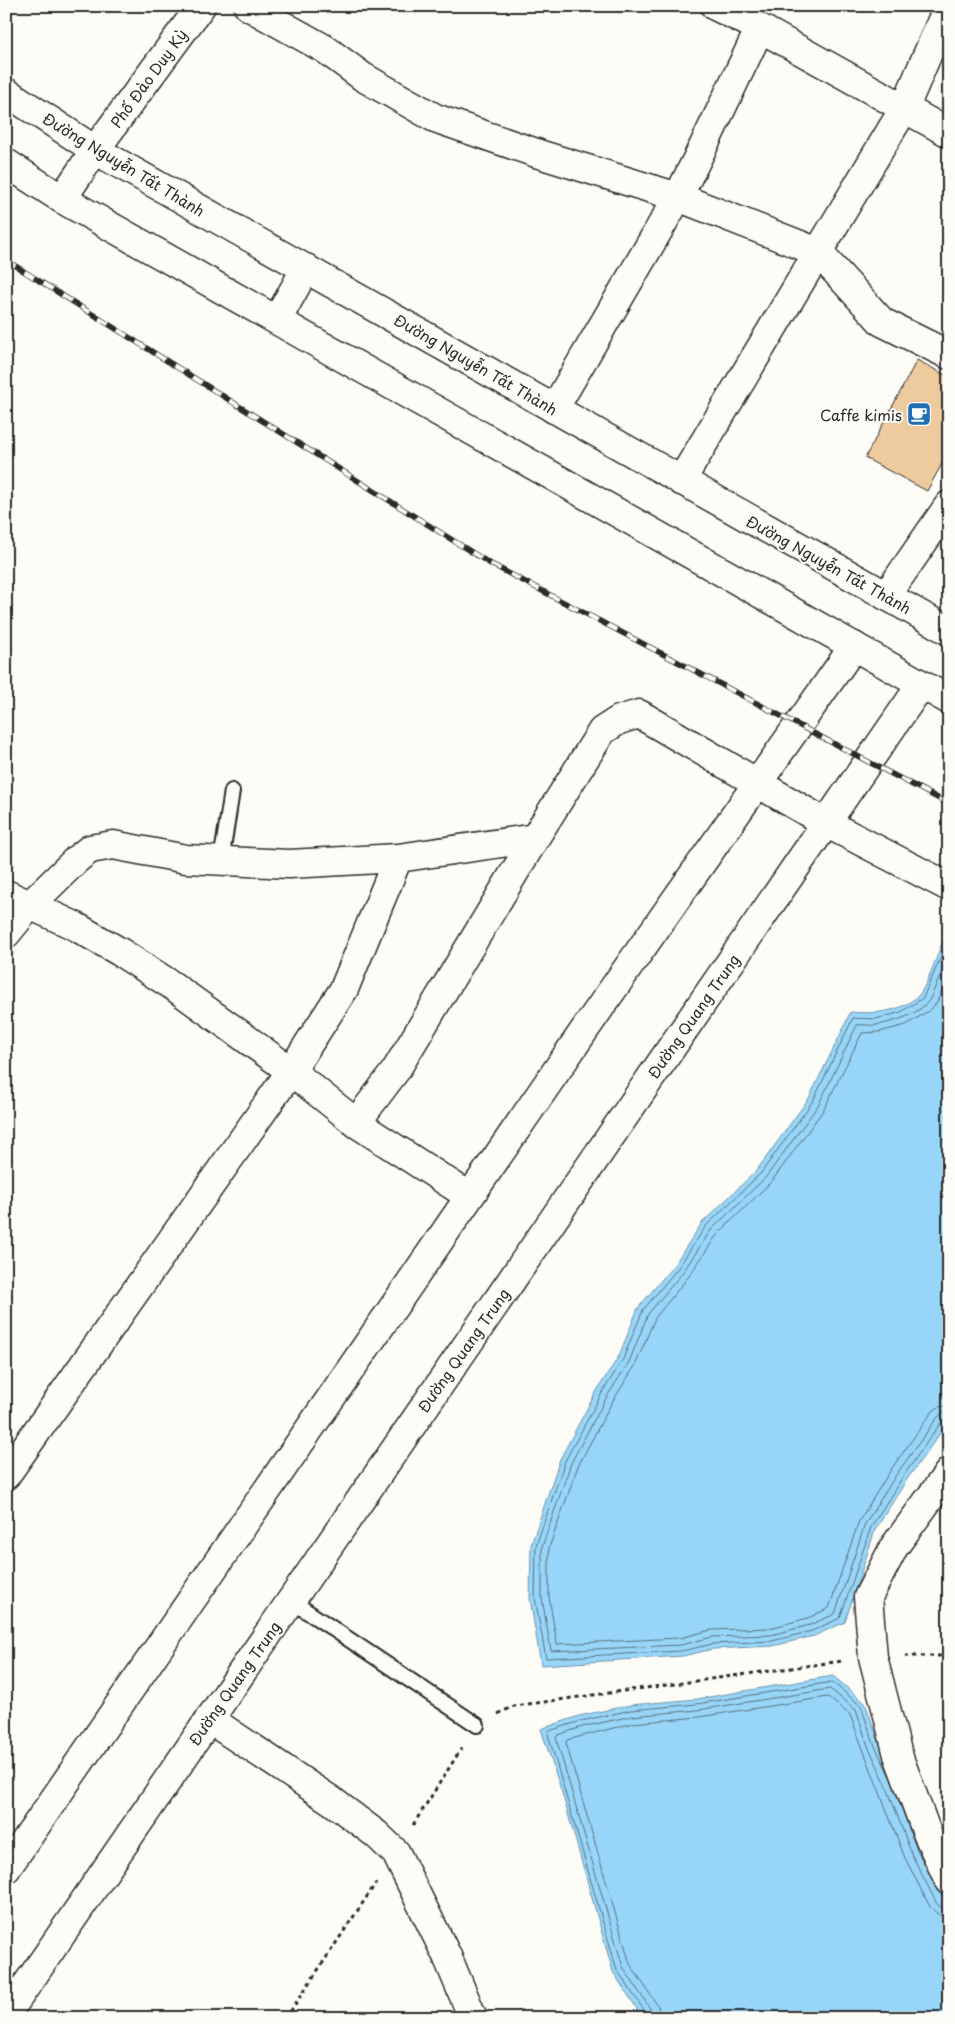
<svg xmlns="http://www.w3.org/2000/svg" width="955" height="2024" font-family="'Playpen Sans',sans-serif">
<rect width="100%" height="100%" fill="#fdfcf7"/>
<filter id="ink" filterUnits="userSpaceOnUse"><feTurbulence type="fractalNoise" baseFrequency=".02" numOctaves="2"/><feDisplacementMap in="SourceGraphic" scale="10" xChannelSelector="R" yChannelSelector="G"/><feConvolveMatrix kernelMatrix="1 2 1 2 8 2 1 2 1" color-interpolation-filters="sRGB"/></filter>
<g filter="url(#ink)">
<path fill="#98d6f9" stroke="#6c92a7" d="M 944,938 L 949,940 L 949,1421 L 908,1478 L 875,1530 L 845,1622 L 814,1636 L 773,1646 L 713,1649 L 683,1656 L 541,1665 L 530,1599 L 531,1545 L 560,1459 L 596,1392 L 619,1356 L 638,1308 L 674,1265 L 702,1223 L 757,1170 L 809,1098 L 845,1025 L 850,1012 C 874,1014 900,1013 919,995 C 926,988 939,950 944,938 Z
M 833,1676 L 865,1703 L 879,1742 L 949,1903 L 949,2018 L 643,2018 L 613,1972 L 563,1796 L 541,1729 L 579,1716 L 630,1705 L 697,1699 Z"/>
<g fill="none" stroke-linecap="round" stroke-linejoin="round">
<path stroke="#576f7d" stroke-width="1" d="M 949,944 L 946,945 L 923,998 L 901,1012 L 876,1019 L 853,1018 L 813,1101 L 761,1173 L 706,1226 L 678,1268 L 643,1310 L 623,1359 L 601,1395 L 565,1461 L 536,1546 L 535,1598 L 546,1658 L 682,1651 L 712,1644 L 772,1641 L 812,1631 L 840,1618 L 871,1527 L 904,1475 L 942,1421 L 949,1419
M 949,955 L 930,999 C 920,1014 895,1022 877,1025 C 871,1026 864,1024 857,1025 L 819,1104 L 766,1177 L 711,1230 L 683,1272 L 648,1314 L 629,1362 L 606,1398 L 571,1463 L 542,1547 L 542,1598 L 551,1651 L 681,1645 L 712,1637 L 771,1635 L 810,1625 L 835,1614 L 865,1524 L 898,1472 L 937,1418 L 942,1413 L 949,1412
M 949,974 L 937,1002 L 930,1010 L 906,1025 L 879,1032 L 862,1033 L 824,1109 L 772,1181 L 717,1235 L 689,1276 L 655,1318 L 635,1366 L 612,1402 L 578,1466 L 549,1548 L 549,1597 L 557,1644 L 680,1638 L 711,1630 L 770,1628 L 808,1618 L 829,1608 L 859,1521 L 892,1468 L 932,1412 L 939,1407 L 949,1405
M 646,2018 L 646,2013 L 617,1970 L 548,1734 L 549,1731 L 581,1721 L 631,1710 L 697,1704 L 832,1682 L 861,1706 L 874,1744 L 891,1779 L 918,1853 L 926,1866
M 653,2018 L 651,2010 L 623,1967 L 556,1738 L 558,1735 L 582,1727 L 632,1716 L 698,1710 L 830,1689 L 856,1710 L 868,1746 L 885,1782 L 912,1855 L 937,1904 L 942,1908 L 949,1909
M 660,2018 L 658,2006 L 630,1964 L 566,1743 L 567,1740 L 633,1723 L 699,1717 L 828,1697 L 850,1715 L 905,1858 L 930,1907 L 939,1915 L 949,1917"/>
</g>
<path fill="#eecb9f" stroke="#2b2b2b" d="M 917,360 L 949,377 L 949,451 L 927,491 L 865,458 Z"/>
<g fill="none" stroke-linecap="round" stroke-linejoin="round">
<defs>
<path id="service" d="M 221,861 L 232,791
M 290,1600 L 477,1725"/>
<path id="minor" d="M 248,6 L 325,49 L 363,77 L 435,118 L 539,154 L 678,197 L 818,252 L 882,322 L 949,355
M 715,6 L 760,28 L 949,133
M 62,199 L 95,150 L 201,6
M 554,409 L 678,197 L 704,145 L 760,28
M 681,481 L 905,107 L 948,6
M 6,894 L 75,926 L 120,952 L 173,986 L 291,1071 L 356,1123 L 469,1196
M 6,934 L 29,906 L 77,859 L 90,849 L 113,845 L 186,859 L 289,864 L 398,858 L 535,838
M 356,1123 L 396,1070 L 535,838 L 602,731 L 619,720 L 639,714 L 826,823 L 949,887
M 949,1472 L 894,1547 L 868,1597 L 873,1657 L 898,1755 L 927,1833 L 949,1881
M 6,1475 L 291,1071 L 344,989 L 398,858
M 209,1719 L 332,1801 L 376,1834 L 396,1853 L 447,1956 L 473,2018"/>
<path id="secondary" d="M 886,596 L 949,505
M 6,1869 L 608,996 L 854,646
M 6,2015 L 921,685"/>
<path id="primary" d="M 6,92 L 95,150 L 949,631
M 6,163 L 62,199 L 949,700
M 277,320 L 306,268"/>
</defs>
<use href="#service" stroke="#2b2b2b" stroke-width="18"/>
<use href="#minor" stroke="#2b2b2b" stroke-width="31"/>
<use href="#secondary" stroke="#2b2b2b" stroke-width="31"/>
<use href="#primary" stroke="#2b2b2b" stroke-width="31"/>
<path stroke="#2b2b2b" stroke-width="3" stroke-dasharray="4 4" stroke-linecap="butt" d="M 905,1656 L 949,1656
M 498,1714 L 514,1706 L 842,1661
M 413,1825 L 463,1746
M 286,2018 L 376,1883"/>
<use href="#service" stroke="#fdfcf7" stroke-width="14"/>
<use href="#minor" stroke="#fdfcf7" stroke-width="28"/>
<use href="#secondary" stroke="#fdfcf7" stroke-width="28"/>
<use href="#primary" stroke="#fdfcf7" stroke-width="28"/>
<defs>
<path id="rail" d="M 6,260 L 489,563 L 949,804"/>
</defs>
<use href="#rail" stroke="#2b2b2b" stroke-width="5.5"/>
<use href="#rail" stroke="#fdfcf7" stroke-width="4" stroke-dasharray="11" stroke-linecap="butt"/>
</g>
</g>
<defs>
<symbol id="cafe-square" viewBox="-11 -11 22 22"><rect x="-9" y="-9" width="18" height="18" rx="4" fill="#1f6fb2" stroke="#fdfcf7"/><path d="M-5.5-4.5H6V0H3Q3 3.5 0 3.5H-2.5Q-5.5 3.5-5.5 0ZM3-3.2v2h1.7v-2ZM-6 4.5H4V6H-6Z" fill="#fff"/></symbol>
</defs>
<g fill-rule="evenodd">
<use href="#cafe-square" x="905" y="400" width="28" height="28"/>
</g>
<g text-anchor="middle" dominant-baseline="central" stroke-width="4" stroke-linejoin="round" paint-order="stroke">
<g font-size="15" fill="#2b2b2b" stroke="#fdfcf7">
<text transform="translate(148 78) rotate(-54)">Phố Đào Duy Kỳ</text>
<text transform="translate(124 164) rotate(31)">Đường Nguyễn Tất Thành</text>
<text transform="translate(476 364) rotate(30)">Đường Nguyễn Tất Thành</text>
<text transform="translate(829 564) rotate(29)">Đường Nguyễn Tất Thành</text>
<text transform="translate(693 1016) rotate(-55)">Đường Quang Trung</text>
<text transform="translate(463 1350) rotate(-55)">Đường Quang Trung</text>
<text transform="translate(234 1683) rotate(-55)">Đường Quang Trung</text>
</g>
<g font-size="15" fill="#2b2b2b" stroke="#fdfcf7" text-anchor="end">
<text x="902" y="414">Caffe kimis</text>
</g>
</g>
<rect width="955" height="2024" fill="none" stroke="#fdfcf7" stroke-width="25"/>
<rect x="12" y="12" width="930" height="1999" fill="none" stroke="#2b2b2b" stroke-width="2" filter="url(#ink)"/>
</svg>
